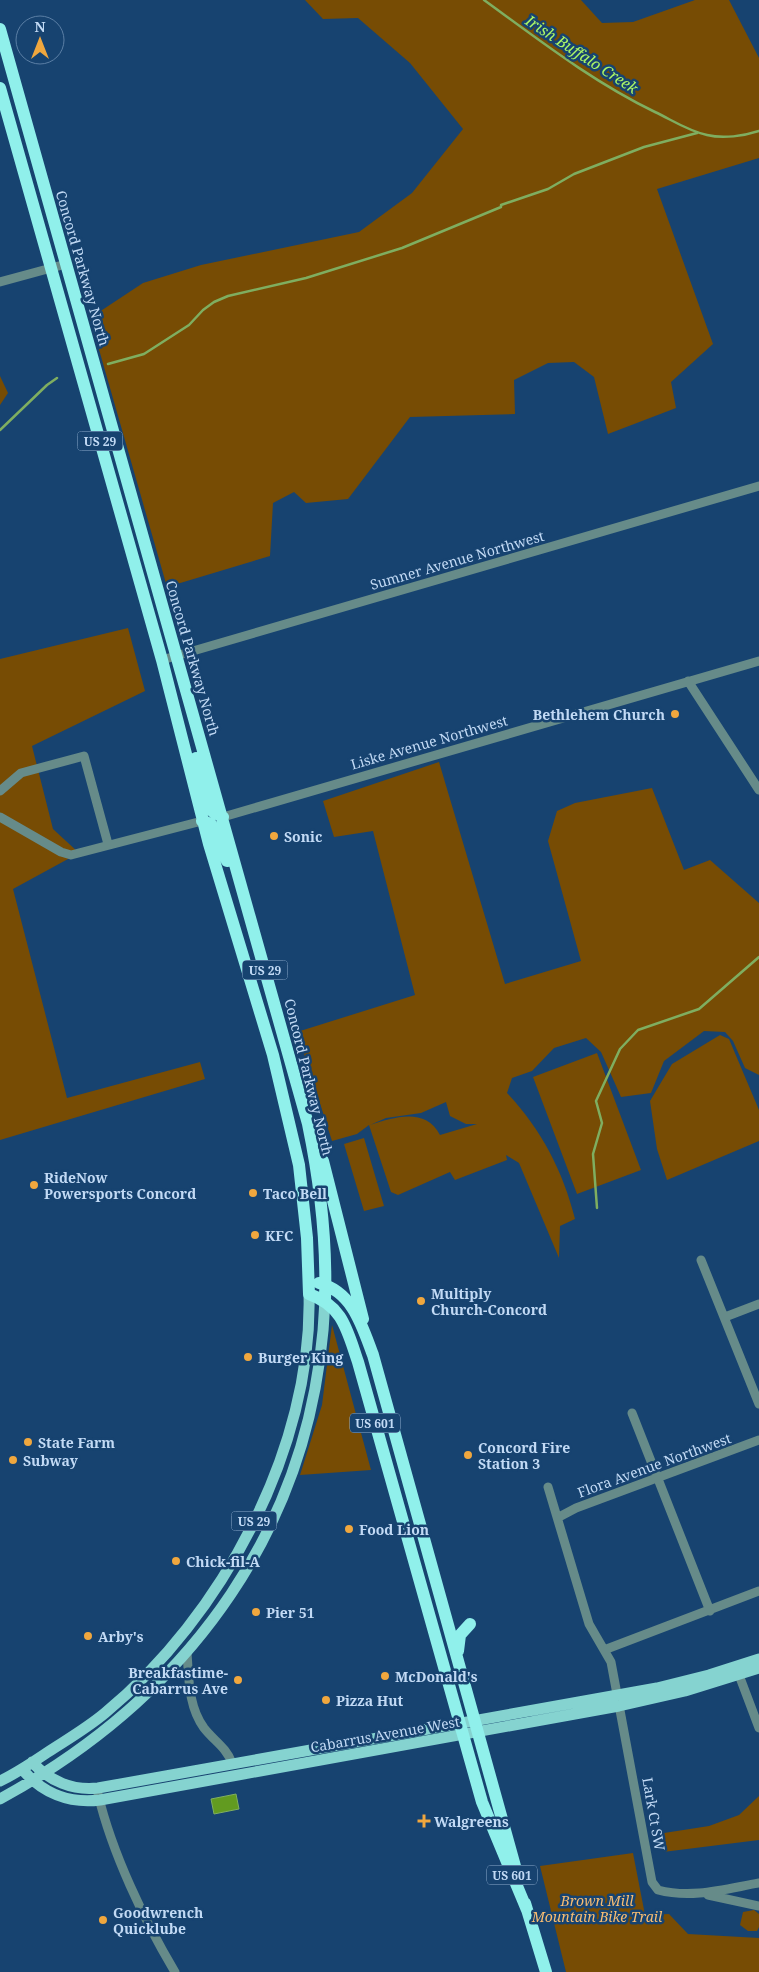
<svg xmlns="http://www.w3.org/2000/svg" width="759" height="1972" font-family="'Noto Serif',serif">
<rect width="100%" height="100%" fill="#174370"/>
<path fill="#774c04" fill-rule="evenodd" d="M 305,0 L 581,0 L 602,23 L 633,22 L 695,0 L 729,0 L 759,58 L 759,158 L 657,189 L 713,344 L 671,382 L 676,408 L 608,434 L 594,377 L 574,362 L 548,363 L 514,380 L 515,414 L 410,417 L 348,499 L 306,503 L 294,492 L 273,503 L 270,556 L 167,587 L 90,318 L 143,283 L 201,265 L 359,232 L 412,193 L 463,129 L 410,63 L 358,18 L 323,19 Z
M 0,376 L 8,393 L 0,405 Z
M 128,628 L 145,691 L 32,746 L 53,829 L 79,853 L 13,889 L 67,1098 L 200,1062 L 205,1079 L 0,1140 L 0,659 Z
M 439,762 L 505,984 L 581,961 L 548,841 L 557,811 L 575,803 L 652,788 L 684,870 L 710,860 L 759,903 L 759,1075 L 745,1068 L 733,1041 L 725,1032 L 704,1031 L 664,1061 L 651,1093 L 621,1097 L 601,1052 L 586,1038 L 554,1048 L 532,1071 L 512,1078 L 507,1093 C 541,1129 563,1171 575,1219 L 560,1226 L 559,1258 L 519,1163 L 506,1155 L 507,1160 L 455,1180 L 450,1172 L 398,1195 L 391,1192 L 369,1125 L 357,1134 L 332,1141 L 297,1032 L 415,995 L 373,831 L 334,837 L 323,801 ZM 446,1102 L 450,1116 L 466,1124 L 477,1124 L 440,1135 C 426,1107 394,1117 370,1125 L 386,1118 L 421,1113 Z
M 720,1035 L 729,1039 L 759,1110 L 759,1141 L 667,1180 L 657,1149 L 650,1101 L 672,1064 Z
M 597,1053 L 641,1170 L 577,1194 L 533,1077 Z
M 364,1138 L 384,1206 L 364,1211 L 344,1144 Z
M 332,1325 L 371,1470 L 300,1475 L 322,1405 Z
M 759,1796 L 759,1840 L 663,1852 L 664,1833 L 709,1826 L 739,1815 Z
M 633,1853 L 645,1915 L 669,1914 L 688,1934 L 759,1938 L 759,1972 L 566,1972 L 540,1866 Z
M 754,1910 L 759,1914 L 759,1927 L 757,1931 L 748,1931 L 740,1925 L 743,1912 Z"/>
<path fill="#629b20" stroke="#7fae60" d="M 236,1794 L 239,1809 L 214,1814 L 211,1799 Z"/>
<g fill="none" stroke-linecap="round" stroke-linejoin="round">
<path stroke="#7fae60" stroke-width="2.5" d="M 484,0 C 539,40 593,82 655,112 C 672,120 688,131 707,135 C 723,139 744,136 759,131
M 108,364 L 144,354 L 189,325 L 203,310 L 214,302 L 228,296 L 306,278 L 402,248 L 501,207 L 501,205 L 548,189 L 574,174 L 644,147 L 697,133
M 0,430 L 47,385 L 57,378
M 597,1208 L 593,1154 L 602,1123 L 596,1101 L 620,1049 L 638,1030 L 699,1009 L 759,957"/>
<path stroke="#668b89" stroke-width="9" d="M 0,282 L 66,264
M 162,660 L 759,486
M 688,681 L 759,790
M 0,791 L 21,773 L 84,756 L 108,844
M 0,817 L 61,852 L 71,855 L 202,821
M 223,817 L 759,661
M 701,1260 L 759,1404
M 725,1317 L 759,1304
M 632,1413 L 710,1611
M 548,1487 L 589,1624 L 611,1662 L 652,1882 L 658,1890 C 692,1899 725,1889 759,1883
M 559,1517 L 576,1508 L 759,1440
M 604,1650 L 759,1591
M 187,1653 C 189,1678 188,1706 204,1728 C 214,1741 226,1747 232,1763
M 740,1670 L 739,1675 L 759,1728
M 98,1794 C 112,1853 144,1920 175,1972
M 708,1895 L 759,1906"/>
<path stroke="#85d3d0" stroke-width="11" d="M 32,1762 C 49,1781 73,1791 98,1788 L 657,1688 L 709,1675 L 759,1659
M 22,1769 C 42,1793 69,1804 100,1800 L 619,1706 L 685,1691 L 759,1668
M 0,1781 C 17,1773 33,1762 48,1752 C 68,1739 87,1728 105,1713 C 222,1617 313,1448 309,1294
M 0,1799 C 192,1694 316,1523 325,1300"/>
<path stroke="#90f0eb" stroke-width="12" d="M 0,29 L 308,1124 C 320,1182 327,1240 325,1300
M 0,88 L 162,660 L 209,844 L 273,1055 L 299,1165 L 307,1238 L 309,1294 C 343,1306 347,1330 358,1362 L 482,1802 L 527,1910
M 196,758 L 210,806 L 213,812 L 223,817
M 202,821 L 211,824 L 227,861
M 323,1161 L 363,1319
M 319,1283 C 353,1292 362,1326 373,1355 L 515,1866
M 458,1651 L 460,1635 L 470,1624
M 525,1903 L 546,1972"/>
</g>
<g fill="#f0a73e" stroke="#174370" stroke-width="2">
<circle cx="675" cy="714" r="5"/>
<circle cx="274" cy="836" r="5"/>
<circle cx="34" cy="1185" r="5"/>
<circle cx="253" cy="1193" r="5"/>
<circle cx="255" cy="1235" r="5"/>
<circle cx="421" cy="1301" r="5"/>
<circle cx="248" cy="1357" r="5"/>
<circle cx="28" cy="1442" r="5"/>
<circle cx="468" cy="1455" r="5"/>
<circle cx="13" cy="1460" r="5"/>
<circle cx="349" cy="1529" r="5"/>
<circle cx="176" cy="1561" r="5"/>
<circle cx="256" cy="1612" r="5"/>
<circle cx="88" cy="1636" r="5"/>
<circle cx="385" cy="1676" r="5"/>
<circle cx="238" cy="1680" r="5"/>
<circle cx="326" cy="1700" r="5"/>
<path d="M421.5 1813.5h5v5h5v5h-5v5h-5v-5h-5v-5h5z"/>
<circle cx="103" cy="1920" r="5"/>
</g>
<g text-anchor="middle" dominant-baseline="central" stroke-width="5" stroke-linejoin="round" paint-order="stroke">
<g fill="#174370" stroke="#8fadcd" stroke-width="1">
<rect x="77.5" y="431.5" width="45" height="19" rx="4"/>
<rect x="242.5" y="960.5" width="45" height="19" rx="4"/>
<rect x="350" y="1413.5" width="50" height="19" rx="4"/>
<rect x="231.5" y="1511.5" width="45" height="19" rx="4"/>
<rect x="487" y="1865.5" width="50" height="19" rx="4"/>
</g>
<g font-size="12" font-weight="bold" fill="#c2daf5">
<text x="100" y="441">US 29</text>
<text x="265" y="970">US 29</text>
<text x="375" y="1423">US 601</text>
<text x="254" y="1521">US 29</text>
<text x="512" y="1875">US 601</text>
</g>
<g font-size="14" fill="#c2daf5" stroke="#174370">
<text transform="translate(83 268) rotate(74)">Concord Parkway North</text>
<text transform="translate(457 560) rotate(-16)">Sumner Avenue Northwest</text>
<text transform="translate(193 658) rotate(74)">Concord Parkway North</text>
<text transform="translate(429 742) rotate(-16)">Liske Avenue Northwest</text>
<text transform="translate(309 1077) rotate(76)">Concord Parkway North</text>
<text transform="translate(654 1465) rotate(-20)">Flora Avenue Northwest</text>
<text transform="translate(385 1734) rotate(-10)">Cabarrus Avenue West</text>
<text transform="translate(654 1814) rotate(80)">Lark Ct SW</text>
</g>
<g font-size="14" font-weight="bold" fill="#c2daf5" stroke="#174370" text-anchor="start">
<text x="665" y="714" text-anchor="end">Bethlehem Church</text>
<text x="284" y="836">Sonic</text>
<text x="44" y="1177">RideNow<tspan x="44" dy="16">Powersports Concord</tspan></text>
<text x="263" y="1193">Taco Bell</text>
<text x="265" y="1235">KFC</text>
<text x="431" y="1293">Multiply<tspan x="431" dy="16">Church-Concord</tspan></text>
<text x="258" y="1357">Burger King</text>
<text x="38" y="1442">State Farm</text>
<text x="478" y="1447">Concord Fire<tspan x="478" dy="16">Station 3</tspan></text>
<text x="23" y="1460">Subway</text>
<text x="359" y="1529">Food Lion</text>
<text x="186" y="1561">Chick-fil-A</text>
<text x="266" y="1612">Pier 51</text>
<text x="98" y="1636">Arby's</text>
<text x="228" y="1672" text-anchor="end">Breakfastime-<tspan x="228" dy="16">Cabarrus Ave</tspan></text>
<text x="395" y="1676">McDonald's</text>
<text x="336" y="1700">Pizza Hut</text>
<text x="434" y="1821">Walgreens</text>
<text x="113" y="1912">Goodwrench<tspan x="113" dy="16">Quicklube</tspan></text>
</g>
<g font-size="14" font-style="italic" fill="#f8bd72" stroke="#174370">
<text x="597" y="1900">Brown Mill<tspan x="597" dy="16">Mountain Bike Trail</tspan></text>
</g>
<g font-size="15" font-style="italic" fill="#acf666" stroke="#174370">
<text transform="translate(582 54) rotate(33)">Irish Buffalo Creek</text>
</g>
</g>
<g transform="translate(40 40)"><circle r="24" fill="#174370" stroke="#5b7fa5"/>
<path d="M0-4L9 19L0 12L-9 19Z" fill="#f0a73e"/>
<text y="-8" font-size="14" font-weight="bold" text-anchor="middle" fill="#c2daf5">N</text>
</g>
</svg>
